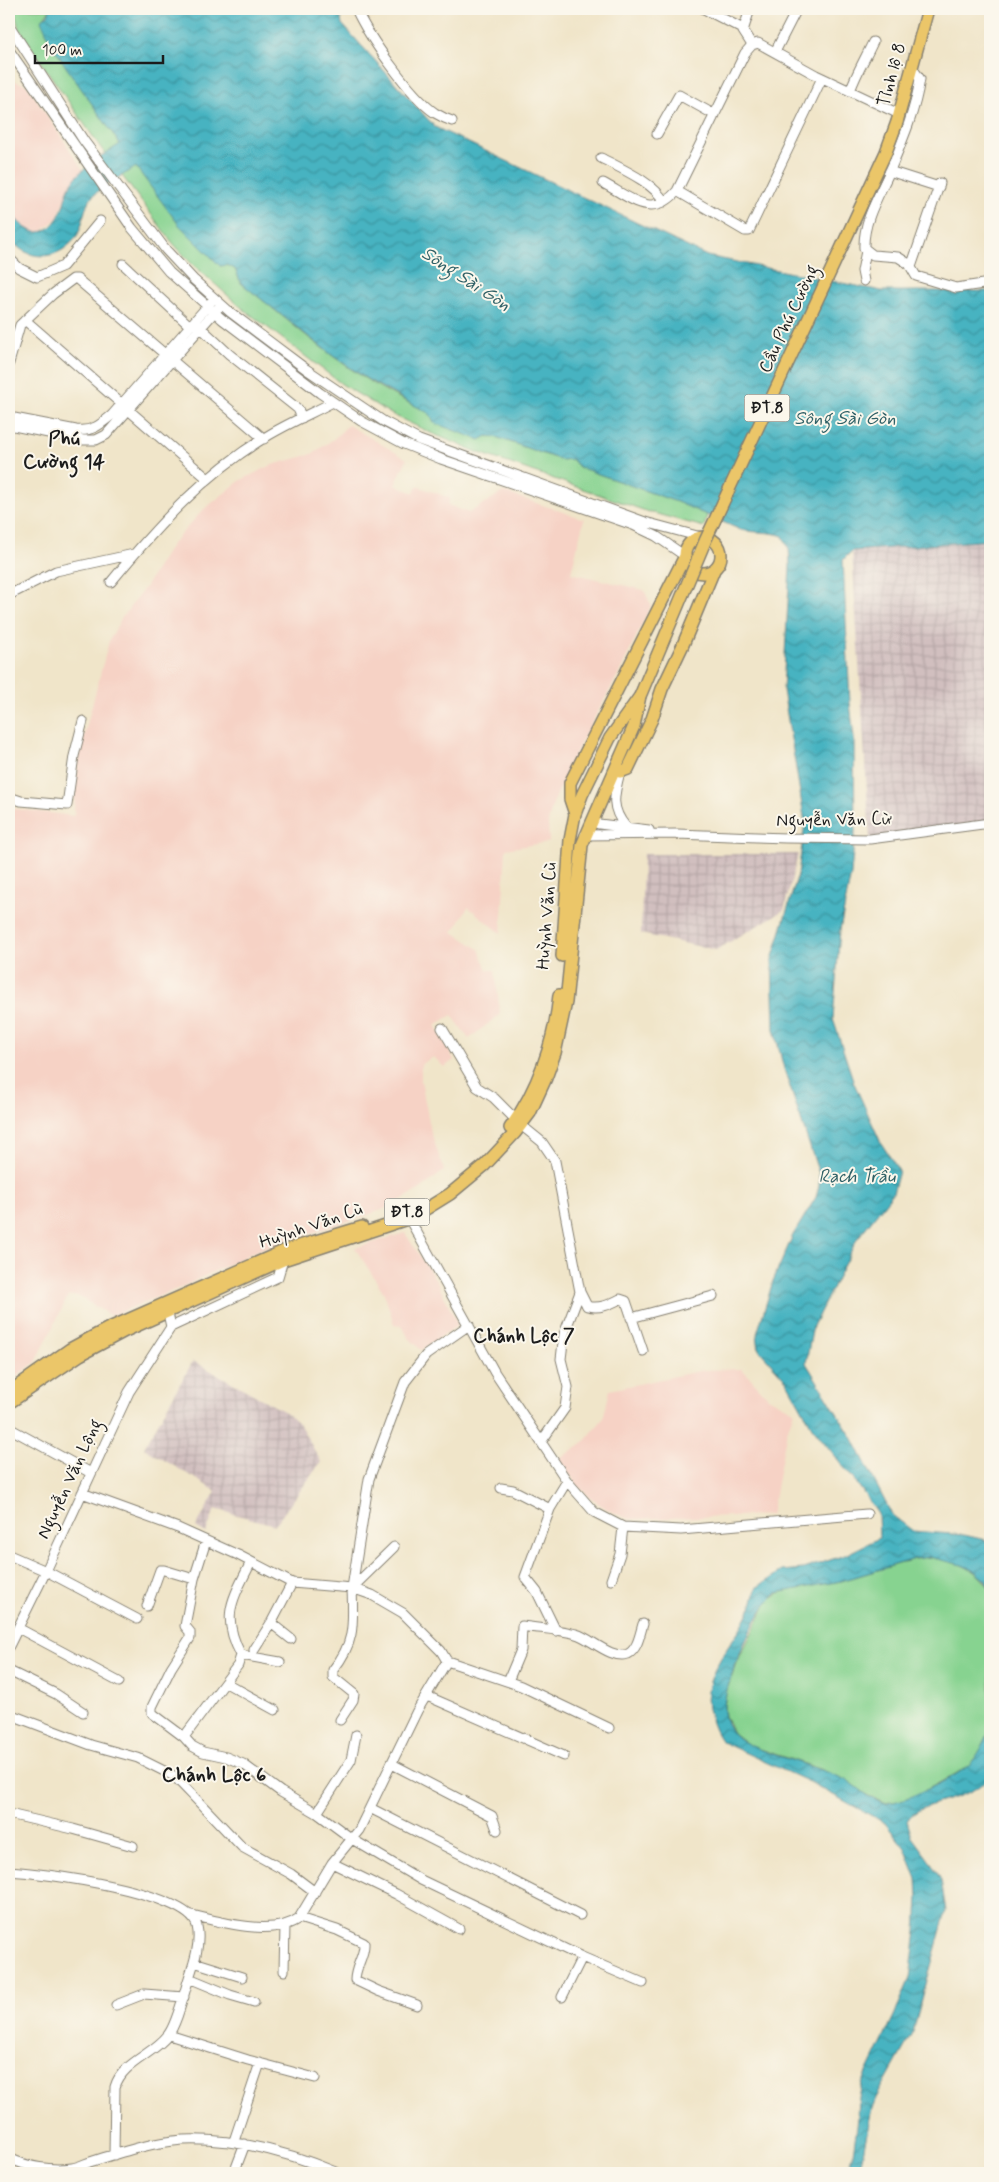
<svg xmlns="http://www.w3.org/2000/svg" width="999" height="2182" font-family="Mynerve,sans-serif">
<defs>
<pattern id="industrial-grid" width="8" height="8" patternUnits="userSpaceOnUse" patternTransform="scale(1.25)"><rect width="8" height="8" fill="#d1bfbf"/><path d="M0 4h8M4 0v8" fill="none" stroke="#b3a4a4"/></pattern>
<pattern id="water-waves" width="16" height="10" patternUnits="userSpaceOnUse" patternTransform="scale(1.25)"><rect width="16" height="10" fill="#46b3c1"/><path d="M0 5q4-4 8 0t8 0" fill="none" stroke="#3a919c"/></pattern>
</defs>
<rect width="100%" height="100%" fill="#fbf7ec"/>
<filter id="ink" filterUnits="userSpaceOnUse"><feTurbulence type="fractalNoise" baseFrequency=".02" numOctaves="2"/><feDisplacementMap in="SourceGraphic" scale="10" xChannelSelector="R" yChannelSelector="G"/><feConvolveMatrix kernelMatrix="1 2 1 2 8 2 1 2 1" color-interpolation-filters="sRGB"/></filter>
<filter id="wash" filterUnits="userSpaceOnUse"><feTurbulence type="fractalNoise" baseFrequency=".0096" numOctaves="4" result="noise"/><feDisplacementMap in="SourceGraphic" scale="20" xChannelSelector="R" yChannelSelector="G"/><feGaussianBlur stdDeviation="1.12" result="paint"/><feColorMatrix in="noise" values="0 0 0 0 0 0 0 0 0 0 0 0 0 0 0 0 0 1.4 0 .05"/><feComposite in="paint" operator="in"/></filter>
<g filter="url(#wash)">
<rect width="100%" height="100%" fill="#f0e5c9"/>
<path fill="#f6d2c5" d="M 9,79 L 27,85 L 83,170 L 71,183 L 57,218 L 42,231 L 35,232 L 26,229 L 18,223 L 9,210 Z
M 348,425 L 407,459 L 395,485 L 414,493 L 417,486 L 450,498 L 448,505 L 469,513 L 503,492 L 584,519 L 571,573 L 644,590 L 651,605 L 620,671 L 579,746 L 553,803 L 548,822 L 549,842 L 506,849 L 501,933 L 468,907 L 453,932 L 479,949 L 487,970 L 495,970 L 500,1014 L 469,1039 L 452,1015 L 435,1025 L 454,1060 L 444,1067 L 434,1057 L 421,1064 L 421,1081 L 431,1132 L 444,1171 L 419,1190 L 382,1210 L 256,1251 L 184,1286 L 111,1316 L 78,1296 L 68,1296 L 36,1362 L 9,1381 L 9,808 L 74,816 L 75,784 L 80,751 L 109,641 L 121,619 L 146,586 L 172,544 L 203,510 L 241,480 L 272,465 L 312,454 L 335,438 Z
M 405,1233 L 437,1282 L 458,1325 L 421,1350 L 408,1337 L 402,1325 L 394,1324 L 384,1293 L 355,1248 Z
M 742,1369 L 768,1397 L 794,1411 L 786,1435 L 771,1515 L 629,1519 L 612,1512 L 596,1502 L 580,1488 L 558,1460 L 584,1442 L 603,1419 L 610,1390 L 704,1370 Z"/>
<path fill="url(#industrial-grid)" d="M 990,537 L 990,825 L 870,839 L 852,551 Z
M 643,854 L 798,854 L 784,910 L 716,950 L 641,934 Z
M 193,1361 L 287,1413 L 300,1425 L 321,1462 L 275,1525 L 215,1509 L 206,1533 L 196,1527 L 216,1491 L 144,1448 Z"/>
<path fill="#87d390" stroke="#527856" d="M 14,9 L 50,9 L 44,18 L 51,43 L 136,167 L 179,224 L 220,266 L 227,265 L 235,269 L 241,283 C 282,315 322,351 366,379 C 404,403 445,420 487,436 L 496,437 L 561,460 L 572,459 L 579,467 L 677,502 L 707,515 L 704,527 L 646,511 L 477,452 L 431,433 L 391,414 L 343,385 L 292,346 L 242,308 L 191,263 L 172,242 L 101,148 L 43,65 L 19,29 Z
M 929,1557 C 953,1560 978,1567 990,1590 L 990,1730 L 980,1752 L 968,1767 L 926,1790 L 900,1801 L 883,1803 L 864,1793 L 848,1781 L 820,1769 L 750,1746 L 733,1733 L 725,1716 L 724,1706 L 727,1689 L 739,1658 L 769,1599 L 784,1590 L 841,1581 L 915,1559 Z"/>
<path fill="url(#water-waves)" stroke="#31686e" d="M 50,9 L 339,9 L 342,24 L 435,127 L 707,256 L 882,291 L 990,291 L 990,540 L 852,551 L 843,560 L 850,703 L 854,738 L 855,832 L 851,874 L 840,930 L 833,1019 L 854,1083 L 881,1143 L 899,1171 L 893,1193 L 857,1239 L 813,1326 L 806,1363 L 853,1439 L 892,1515 L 913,1531 L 964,1535 L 990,1541 L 990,1590 L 986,1581 L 974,1571 L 962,1565 L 929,1557 L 915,1559 L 841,1581 L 776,1593 C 757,1608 726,1680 724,1705 C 723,1715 727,1726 733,1733 C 748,1750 788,1758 809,1766 C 822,1770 836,1775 848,1781 C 860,1788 870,1800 883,1803 C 898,1806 958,1776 969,1765 C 979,1755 984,1743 990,1730 C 990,1742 992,1757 990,1769 C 984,1803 920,1797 907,1821 L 912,1837 L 932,1864 L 941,1880 L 946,1911 L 913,2032 L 876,2098 L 872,2108 L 859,2173 L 846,2173 L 853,2154 L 858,2118 L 859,2097 L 862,2083 L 894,2016 L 910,1978 L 916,1931 L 918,1897 L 917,1879 L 905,1848 L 885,1823 L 813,1784 L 722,1742 C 716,1734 713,1726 710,1717 C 694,1667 751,1635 756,1588 L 782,1571 L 803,1569 L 845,1555 L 879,1538 L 878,1514 L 858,1485 L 812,1427 L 786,1380 L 759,1350 L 757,1334 L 773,1281 L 793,1235 L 816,1197 L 819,1186 L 819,1174 L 784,1069 L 774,1029 L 772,960 L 798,874 L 805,823 L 783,690 L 790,566 L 789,549 L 783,536 C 769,531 756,533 741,530 L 677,502 L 579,467 L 572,459 L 561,460 L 496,437 L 487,436 L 480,440 L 434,423 L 430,414 L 367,379 L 333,356 L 241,283 L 235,269 L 227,265 L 220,266 L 179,225 L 136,167 C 124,175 96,189 89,201 C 82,213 84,228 74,240 C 60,256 40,261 22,250 C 18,247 11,242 9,237 C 6,230 9,217 9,210 C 25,233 45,244 61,212 C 65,203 66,191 72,183 C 82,166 104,155 120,144 L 66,67 L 51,43 L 41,20 L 48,15 Z"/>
</g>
<g filter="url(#ink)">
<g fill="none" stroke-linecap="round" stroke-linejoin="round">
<defs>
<path id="minor" d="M 356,9 C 368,36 410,96 435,113 C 440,116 446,119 452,121
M 704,9 L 743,29
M 750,9 L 743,31 L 752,45
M 9,25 L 84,141 L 166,250 L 193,279 L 230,312 L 306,369 L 383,421 L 419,440 L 645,522 L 701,537
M 9,50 L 132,228 L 169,272 L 222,319 L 320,393 L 361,421 L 404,444 L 441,459 L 633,525 L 656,536 L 685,556
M 775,52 L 797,9
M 913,69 L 920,79 C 915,113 901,144 888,175 C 878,197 863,222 864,248 L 873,255 L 898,257 L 909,264 L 916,276 L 956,288 L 990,283
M 850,91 C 856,74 865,59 873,42
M 657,134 L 679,95 L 715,115
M 601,158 C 620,168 655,183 664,202
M 889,171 L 939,187
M 603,183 C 630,197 652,220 677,191 L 745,53 L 752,45 L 758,43 L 816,75 L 899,114
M 677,191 L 745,231 L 749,231 L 822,78
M 9,258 L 19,268 L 37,277 L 63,266 L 100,221
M 123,264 L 190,326 L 194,323 L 198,325 L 229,354 L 298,409 L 302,418
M 911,267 L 940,183
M 864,281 L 862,271 L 866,251
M 25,320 L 208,479
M 9,363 L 20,325 L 53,294 L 73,279 L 77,279 L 264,439
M 9,417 L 76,430 C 92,432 100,425 112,415 L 211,302
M 9,425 L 83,440 L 96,440 L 106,435 L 218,308
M 111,582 C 157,526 205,473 269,435 C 289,423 312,413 333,402
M 9,595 L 56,571 L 134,554
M 620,772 C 614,795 610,808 626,827
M 9,797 L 21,801 L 67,805 L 74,756 L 83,721
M 592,821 L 599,824 L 649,830
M 585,835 L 677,834 L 786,838 L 870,839 L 990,823
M 442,1028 L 477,1087 L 494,1098 L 516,1120
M 521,1125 L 542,1142 L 555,1161 L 580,1292 L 564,1334 L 561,1359 L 568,1387 L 565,1408 L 541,1442
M 406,1213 L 495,1373 L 567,1481 L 594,1512 L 623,1527 L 681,1530 L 867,1514
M 580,1292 L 587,1306 C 599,1309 609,1305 620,1299 L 626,1301 L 643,1351
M 631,1318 L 713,1296
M 171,1327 L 278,1277 L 283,1260
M 9,1428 L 91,1473
M 501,1488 L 513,1490 L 550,1509
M 82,1493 L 178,1528 L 238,1555 L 292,1583 L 352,1588 L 372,1595 L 403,1613 L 441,1651 L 447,1661 L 417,1711 L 359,1830 L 332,1863 L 299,1918 C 273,1938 217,1921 188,1914
M 206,1541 L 194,1579 L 185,1626 L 190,1632 L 190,1638 L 171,1668 L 152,1707 L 152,1713 L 184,1737 L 192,1746 L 203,1752 L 226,1757 L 243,1764 L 281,1792 L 317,1813 L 352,1839 L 421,1880 L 582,1957 L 562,1997
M 9,1555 L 46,1571 L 9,1646
M 611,1580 L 620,1554 L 623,1527
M 352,1588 L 369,1479 L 405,1382 L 426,1355 L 469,1325
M 147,1606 L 160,1570 L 164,1570 L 194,1579
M 137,1619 L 46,1571 L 129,1392 L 171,1327 L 168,1313
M 18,1628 L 119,1682
M 556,1631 L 537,1592 L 525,1577 L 550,1509 L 567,1481
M 291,1639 L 271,1623 L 292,1583
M 254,1650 L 271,1623
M 241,1655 L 280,1662
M 447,1661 L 521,1686 L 609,1728
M 9,1671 L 56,1694 L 83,1712
M 508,1681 L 521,1650 L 522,1626 C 540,1629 562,1629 579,1635 C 592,1640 613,1660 628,1654 C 638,1649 640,1633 643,1624
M 226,1683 L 275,1710
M 427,1696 L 564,1756
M 9,1714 L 91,1745 L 138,1758 L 174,1776 L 242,1847 L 291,1874 L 315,1892
M 340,1720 L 353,1700 L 354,1694 L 333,1677 L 333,1670 C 356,1641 353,1623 352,1588 L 394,1547
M 184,1737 L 238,1665 L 241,1655 C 220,1615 233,1599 251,1562
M 392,1764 L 492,1816 L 497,1830
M 370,1808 L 580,1915
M 317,1813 L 351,1760 L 356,1735
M 9,1814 L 73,1829 L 133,1846
M 332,1863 L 396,1894 L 459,1929
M 9,1871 C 42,1873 188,1891 197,1926 C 201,1943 194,1963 189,1978 C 184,1993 177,2024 168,2035 C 153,2055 122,2062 115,2087 L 114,2155
M 299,1918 L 337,1930 L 364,1943 C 365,1956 355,1966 355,1980 L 378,1991 L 417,2005
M 582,1957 L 643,1983
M 194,1962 L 242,1977
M 284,1971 L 285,1925
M 189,1978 L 230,1995 L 254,2002
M 116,2005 L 144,1994 L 184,1997
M 169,2035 L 248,2060 L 315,2078
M 234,2141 L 260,2063
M 9,2158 C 27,2167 51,2171 72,2168 C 79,2167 86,2163 93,2161 C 122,2152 153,2142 183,2140 C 237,2138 288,2152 338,2173
M 234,2173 L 245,2144"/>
<path id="major" d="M 897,122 L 928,9
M685 555a18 18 0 1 1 36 0a18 18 0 1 1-36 0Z
M 620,772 L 628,769 L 652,719 L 662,689 L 682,647 L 714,570
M 575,814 L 570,799 L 570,783 L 685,556
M 562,956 L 570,840 L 575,814 L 582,795 L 610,738 L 640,696
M 510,1128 C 537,1091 555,1041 559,995
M 9,1392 L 70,1349 L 107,1329 L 286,1250 L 362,1227
M 9,1403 L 80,1355 L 125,1331 L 283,1260 L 413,1217 L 450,1194 L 485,1165 L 515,1133 L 530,1113 L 546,1078 L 555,1053 L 566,1002 L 582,845 L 634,726 L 640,696"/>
</defs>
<use href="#minor" stroke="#868072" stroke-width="11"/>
<use href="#major" stroke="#868072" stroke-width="14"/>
<use href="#minor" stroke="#fff" stroke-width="9"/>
<use href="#major" stroke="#ebc669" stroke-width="11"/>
<defs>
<path id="major-bridge" d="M 640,696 L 706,539 L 886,152 L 897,122"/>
</defs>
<use href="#major-bridge" stroke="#868072" stroke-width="14" stroke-linecap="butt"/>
<use href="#major-bridge" stroke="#ebc669" stroke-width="11"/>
</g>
</g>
<g text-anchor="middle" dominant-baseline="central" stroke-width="4" stroke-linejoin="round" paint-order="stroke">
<g fill="#fbf7ec" stroke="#5f5e5a" stroke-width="1">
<rect x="744.5" y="394.5" width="45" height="27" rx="4"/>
<rect x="384.5" y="1198.5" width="45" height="27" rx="4"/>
</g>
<g font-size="16" font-weight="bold" fill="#1c1c1c">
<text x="767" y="408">ĐT.8</text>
<text x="407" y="1212">ĐT.8</text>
</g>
<g font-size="18" fill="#1c1c1c" stroke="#fbf7ec">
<text transform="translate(892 75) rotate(-75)">Tỉnh lộ 8</text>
<text transform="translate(789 319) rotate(-65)">Cầu Phú Cường</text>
<text transform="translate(834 820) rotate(-1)">Nguyễn Văn Cừ</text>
<text transform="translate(547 916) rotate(-86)">Huỳnh Văn Cù</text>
<text transform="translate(311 1226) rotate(-19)">Huỳnh Văn Cù</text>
<text transform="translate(70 1479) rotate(-65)">Nguyễn Văn Lộng</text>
</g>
<g font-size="19" font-style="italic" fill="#2f6066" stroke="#fbf7ec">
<text transform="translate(466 279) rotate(33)">Sông Sài Gòn</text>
<text x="845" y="418">Sông Sài Gòn</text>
<text x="857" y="1176">Rạch Trầu</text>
</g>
<g font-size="19" font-weight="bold" fill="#1c1c1c" stroke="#fbf7ec">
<text x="524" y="1336">Chánh Lộc 7</text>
</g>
<g font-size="20" font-weight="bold" fill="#1c1c1c" stroke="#fbf7ec">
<text x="64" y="439">Phú<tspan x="64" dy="23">Cường 14</tspan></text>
<text x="214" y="1775">Chánh Lộc 6</text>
</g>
</g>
<rect width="999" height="2182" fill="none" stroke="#fbf7ec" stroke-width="30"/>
<path d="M35 55v8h128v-8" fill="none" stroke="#1c1c1c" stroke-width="2.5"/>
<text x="42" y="55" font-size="15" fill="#1c1c1c" stroke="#fbf7ec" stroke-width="4" paint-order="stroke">100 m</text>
</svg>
